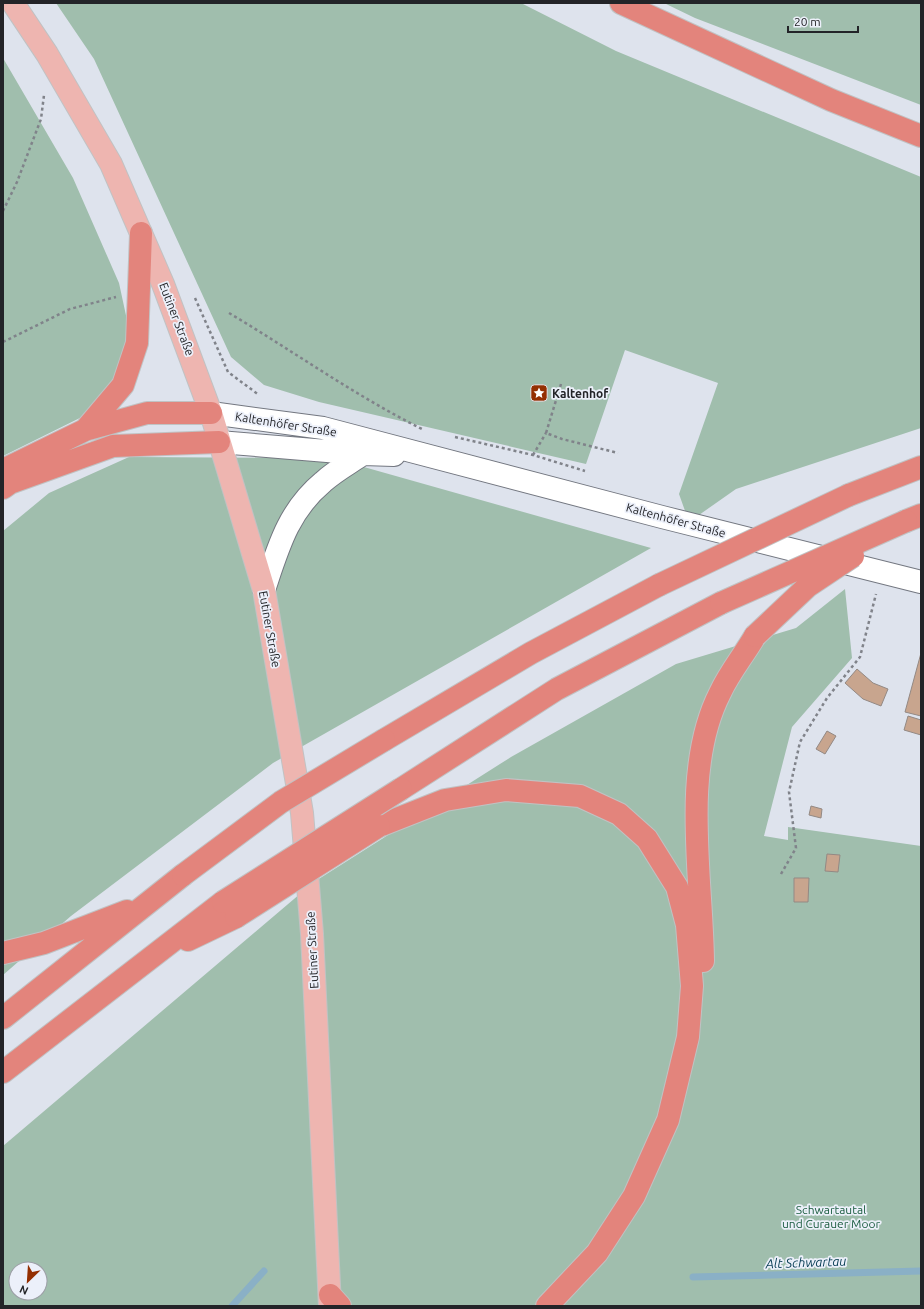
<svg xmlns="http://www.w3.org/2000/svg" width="924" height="1309" font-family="Ubuntu,sans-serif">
<rect width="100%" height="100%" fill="#dee3ed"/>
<path fill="#a0bead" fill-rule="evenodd" d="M 56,3 L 521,3 L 616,51 L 921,177 L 921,428 L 736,489 L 689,522 L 679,494 L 718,383 L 625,350 L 586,464 L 319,402 L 264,385 L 231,357 L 94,59 Z
M 664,3 L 921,3 L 921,105 L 695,18 Z
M 3,58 L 73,178 L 119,283 L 130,334 L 119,377 L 92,412 L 3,456 Z
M 129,457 L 332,458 L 651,548 L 273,763 L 71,916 L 3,975 L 3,531 L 49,493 Z
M 845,589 L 852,658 L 792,727 L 764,836 L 788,840 L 788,827 L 921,846 L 921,1306 L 3,1306 L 3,1146 L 314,882 L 511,757 L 676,664 L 796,628 ZM 16,1269 L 40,1269 L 40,1293 L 16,1293 Z"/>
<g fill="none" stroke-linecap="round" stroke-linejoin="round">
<path stroke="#8ab0c6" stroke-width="7" d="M 693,1277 L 921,1271
M 232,1306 L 264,1271"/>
</g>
<path fill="#c8a58e" stroke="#938984" d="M 921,653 L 921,716 L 905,712 Z
M 857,669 L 873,683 L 888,689 L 881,706 L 863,699 L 845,683 Z
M 908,716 L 921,720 L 921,735 L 904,730 Z
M 827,731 L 836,736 L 825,754 L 816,749 Z
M 811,806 L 822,809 L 821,818 L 809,815 Z
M 827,854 L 840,855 L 838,872 L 825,871 Z
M 794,878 L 809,878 L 808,902 L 794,902 Z"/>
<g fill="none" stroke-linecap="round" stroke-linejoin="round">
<defs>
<path id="minor" d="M 211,413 L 323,428 L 662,517 L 921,582
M 219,442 L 363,454 L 394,455
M 264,590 C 278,548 288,511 323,482 C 335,471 350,463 363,454"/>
<path id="major" d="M 13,3 L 47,54 L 111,164 L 163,284 L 211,413 L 264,590 L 302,813 L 312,934 L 330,1306"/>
<path id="highway" d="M 621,3 L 831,100 L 921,136
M 85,430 L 123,385 L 137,343 L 141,233
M 3,470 L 85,430 L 147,413 L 211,413
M 3,488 L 10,483 L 113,446 L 219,442
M 849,495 L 921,467
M 906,521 L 921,515
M 384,740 L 531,653 L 659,585
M 401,789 L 557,689 L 721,603
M 379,826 L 445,800 L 506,790 L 580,796 L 619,814 L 647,839 L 677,887 L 687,925 L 692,986 L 688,1037 L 668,1120 L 634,1196 L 597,1253 L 547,1306
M 188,940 L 236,917
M 3,953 L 44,943 L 127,911
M 703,961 C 702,878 681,769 720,693 C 729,673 744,655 755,636
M 3,1018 L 183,875
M 3,1072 L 223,902
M 330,1295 L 340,1306"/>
</defs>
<use href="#minor" stroke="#737780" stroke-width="24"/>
<use href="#major" stroke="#c1c2c3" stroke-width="24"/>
<use href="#highway" stroke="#c1c2c3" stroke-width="24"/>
<path stroke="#80838a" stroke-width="2.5" stroke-dasharray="3 3" stroke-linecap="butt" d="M 3,211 L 17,182 L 41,119 L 44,95
M 195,298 L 228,372 L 259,395
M 229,313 C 293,351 354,395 422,429
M 3,342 L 70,309 L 116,297
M 561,384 L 546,433 L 562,439 L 618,453
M 455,437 L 533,455 L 585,471
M 533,455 L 546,433
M 781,874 L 796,848 L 789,792 L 800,742 L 827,698 L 860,657 L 876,594"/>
<use href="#minor" stroke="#fff" stroke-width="22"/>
<use href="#major" stroke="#eeb5b0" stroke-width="22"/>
<use href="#highway" stroke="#e3847c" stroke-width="22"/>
<defs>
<path id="highway-bridge" d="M 659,585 L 849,495
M 721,603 L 906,521
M 755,636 L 808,586 L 853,556
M 183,875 L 281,802 L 384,740
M 223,902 L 401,789
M 236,917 L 379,826"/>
</defs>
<use href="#highway-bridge" stroke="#c1c2c3" stroke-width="24" stroke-linecap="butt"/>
<use href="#highway-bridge" stroke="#e3847c" stroke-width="22"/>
</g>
<defs>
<symbol id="sight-square" viewBox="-11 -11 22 22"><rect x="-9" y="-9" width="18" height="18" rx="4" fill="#942f02" stroke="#ecf0fa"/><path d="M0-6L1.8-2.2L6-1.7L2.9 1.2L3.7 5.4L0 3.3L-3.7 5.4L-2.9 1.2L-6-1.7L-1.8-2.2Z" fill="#fff"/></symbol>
</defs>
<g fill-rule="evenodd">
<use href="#sight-square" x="529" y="383" width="20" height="20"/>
</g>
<g text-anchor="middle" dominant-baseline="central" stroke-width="3.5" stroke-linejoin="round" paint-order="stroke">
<g font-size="12" fill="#232428" stroke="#ecf0fa">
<text transform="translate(177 319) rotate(69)">Eutiner Straße</text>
<text transform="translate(286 424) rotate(9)">Kaltenhöfer Straße</text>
<text transform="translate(676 520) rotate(15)">Kaltenhöfer Straße</text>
<text transform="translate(270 629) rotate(80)">Eutiner Straße</text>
<text transform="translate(312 950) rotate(-93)">Eutiner Straße</text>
</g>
<g font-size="12" font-weight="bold" fill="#232428" stroke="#ecf0fa" text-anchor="start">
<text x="552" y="393">Kaltenhof</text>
</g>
<g font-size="12" fill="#1a5c3f" stroke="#ecf0fa">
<text x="831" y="1209">Schwartautal<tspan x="831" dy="14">und Curauer Moor</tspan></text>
</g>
<g font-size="13" font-style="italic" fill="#083d54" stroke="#ecf0fa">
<text transform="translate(806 1262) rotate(-2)">Alt Schwartau</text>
</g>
</g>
<rect width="924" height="1309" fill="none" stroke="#232428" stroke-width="8"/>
<g transform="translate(28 1281) rotate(205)"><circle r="19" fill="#ecf0fa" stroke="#9c9ea6"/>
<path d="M0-3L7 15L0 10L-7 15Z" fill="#942f02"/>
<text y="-6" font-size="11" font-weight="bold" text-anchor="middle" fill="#232428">N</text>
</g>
<path d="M788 26v6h70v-6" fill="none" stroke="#232428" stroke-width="2"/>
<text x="794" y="26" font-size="12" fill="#232428" stroke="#ecf0fa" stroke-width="3" paint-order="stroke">20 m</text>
</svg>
